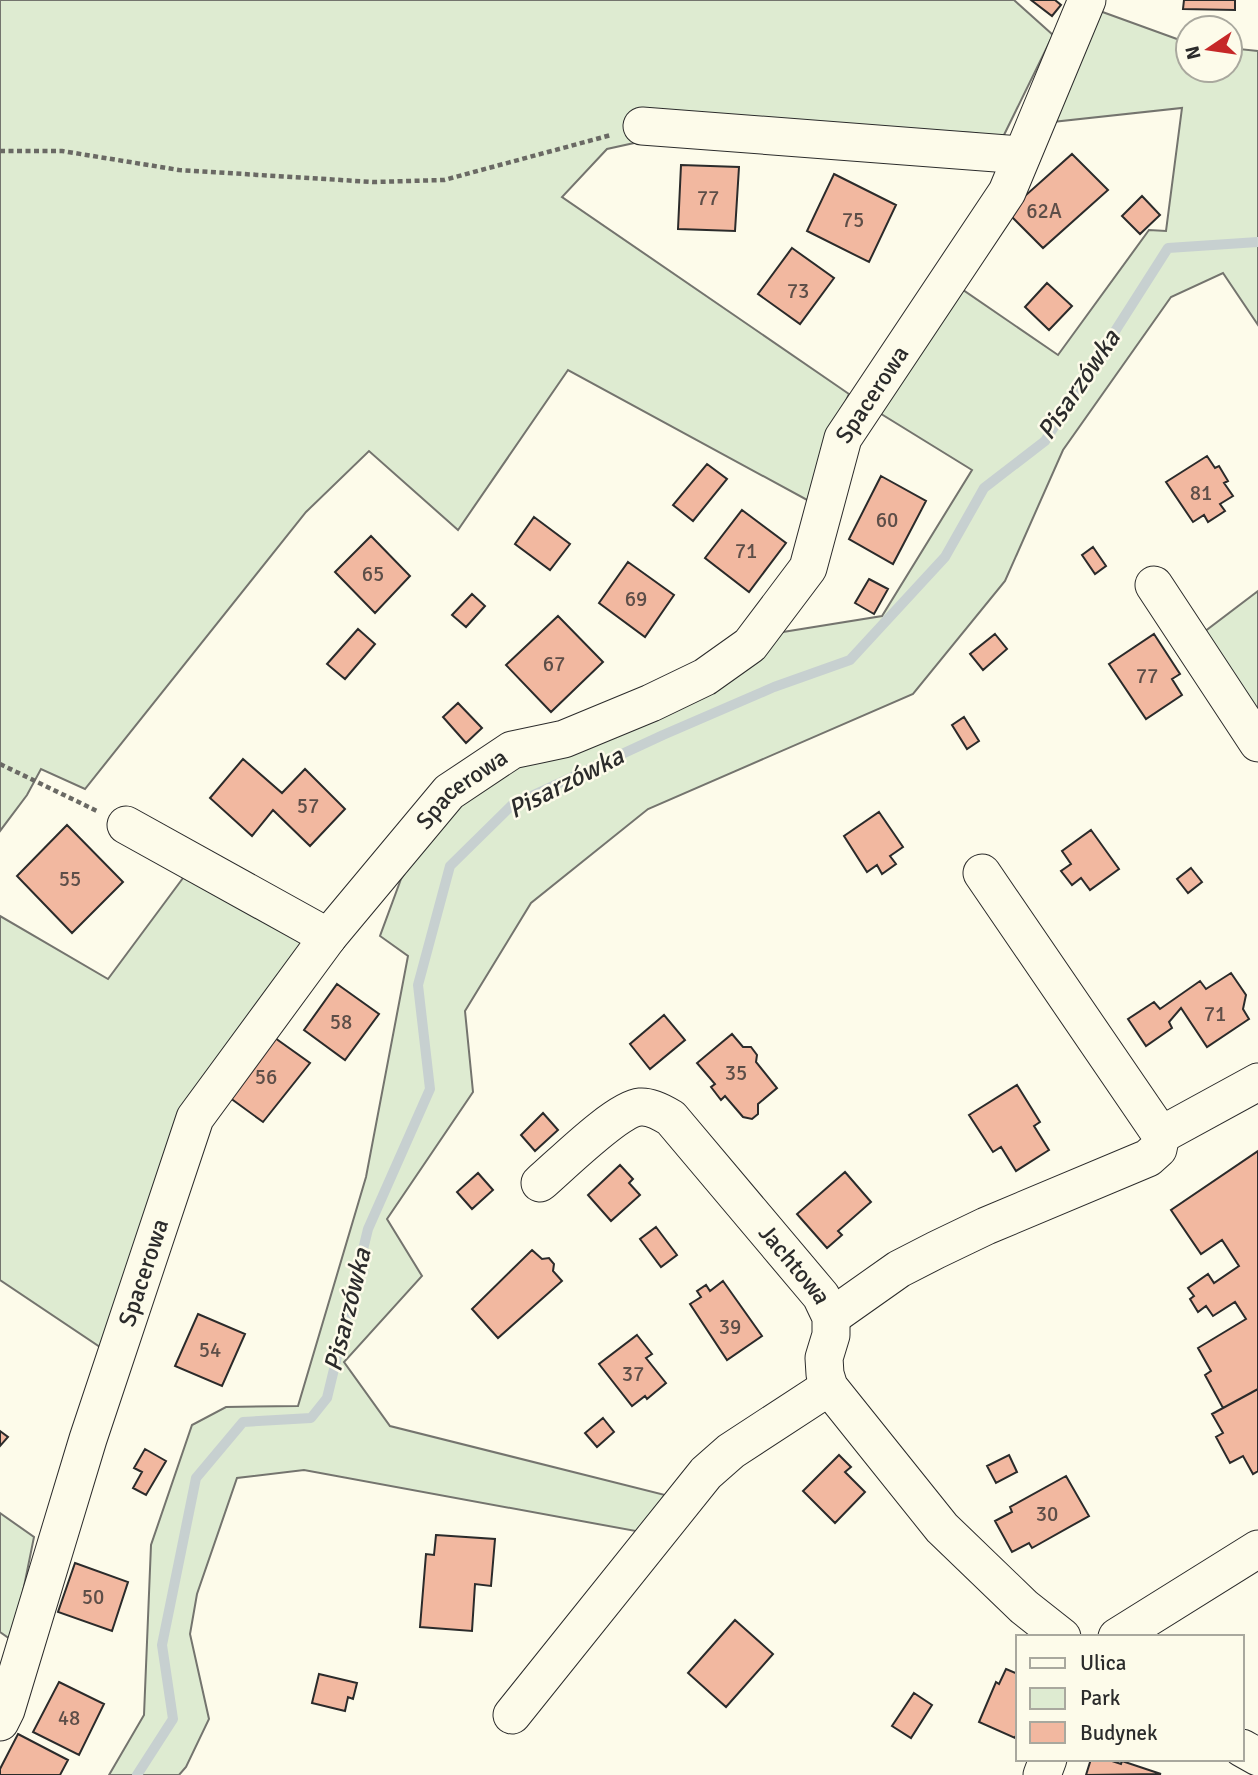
<svg xmlns="http://www.w3.org/2000/svg" width="1258" height="1775" font-family="Signika,sans-serif">
<rect width="100%" height="100%" fill="#fdfbea"/>
<path fill="#deebd1" stroke="#74746e" stroke-width="2" d="M 0,0 L 1014,0 L 1053,35 L 1002,139 L 974,133 L 652,118 L 657,138 L 607,149 L 562,197 L 849,394 L 832,432 L 809,501 L 568,370 L 458,530 L 369,451 L 306,512 L 85,789 L 41,769 L 27,795 L 0,831 Z
M 1097,10 L 1188,43 L 1188,70 L 1230,70 L 1230,48 L 1258,51 L 1258,325 L 1223,273 L 1171,297 L 1063,450 L 1005,581 L 913,694 L 648,809 L 531,903 L 465,1011 L 473,1092 L 387,1219 L 422,1276 L 344,1362 L 390,1426 L 673,1497 L 641,1532 L 304,1470 L 237,1478 L 197,1594 L 190,1634 L 209,1719 L 186,1767 L 179,1775 L 109,1775 L 144,1715 L 151,1545 L 192,1425 L 226,1407 L 298,1406 L 366,1177 L 408,956 L 380,936 L 401,879 L 435,828 L 472,793 L 514,768 L 783,632 L 882,616 L 972,470 L 878,412 L 963,290 L 1058,355 L 1149,230 L 1166,231 L 1182,108 L 1052,122 Z
M 1258,591 L 1258,717 L 1204,632 Z
M 186,874 L 303,941 L 100,1347 L 0,1280 L 0,916 L 108,979 Z
M 0,1513 L 34,1537 L 13,1641 L 0,1632 Z"/>
<g fill="none" stroke-linecap="round" stroke-linejoin="round">
<path stroke="#c7d0d0" stroke-width="10" d="M 137,1775 L 173,1719 L 162,1645 L 196,1478 L 243,1422 L 311,1418 L 327,1398 L 368,1229 L 430,1089 L 418,985 L 450,866 L 512,805 L 663,735 L 774,687 L 850,660 L 945,557 L 984,488 L 1045,441 L 1168,248 L 1258,242"/>
</g>
<path fill="#f2b8a0" stroke="#2b2b2b" stroke-width="2" d="M 1031,0 L 1055,0 L 1061,5 L 1052,16 Z
M 1184,0 L 1235,0 L 1235,10 L 1183,9 Z
M 1072,154 L 1108,190 L 1043,248 L 1007,212 Z
M 681,165 L 739,167 L 735,231 L 678,229 Z
M 834,174 L 896,205 L 869,262 L 807,231 Z
M 1142,196 L 1160,215 L 1140,234 L 1122,216 Z
M 792,248 L 834,278 L 800,324 L 758,294 Z
M 1047,283 L 1072,306 L 1049,330 L 1025,307 Z
M 1207,456 L 1215,468 L 1219,466 L 1228,481 L 1224,483 L 1233,496 L 1220,504 L 1225,511 L 1208,522 L 1204,515 L 1193,522 L 1166,482 Z
M 707,464 L 727,479 L 693,521 L 673,505 Z
M 881,476 L 926,501 L 893,564 L 849,539 Z
M 742,510 L 786,543 L 749,592 L 705,558 Z
M 534,517 L 570,544 L 550,570 L 515,544 Z
M 371,536 L 410,576 L 375,613 L 335,572 Z
M 1093,547 L 1106,566 L 1095,574 L 1082,555 Z
M 628,562 L 674,595 L 645,637 L 599,603 Z
M 869,579 L 888,589 L 874,614 L 855,603 Z
M 472,594 L 485,606 L 466,627 L 452,615 Z
M 558,616 L 603,662 L 551,712 L 506,665 Z
M 358,629 L 375,644 L 345,679 L 327,664 Z
M 995,634 L 1007,649 L 983,670 L 970,654 Z
M 1154,634 L 1180,674 L 1172,679 L 1182,695 L 1146,719 L 1109,664 Z
M 458,703 L 482,728 L 466,743 L 443,717 Z
M 964,717 L 979,741 L 967,749 L 952,725 Z
M 243,759 L 282,793 L 305,769 L 345,809 L 310,846 L 273,810 L 252,836 L 210,798 Z
M 879,812 L 903,847 L 890,856 L 896,864 L 882,874 L 877,865 L 867,872 L 844,836 Z
M 67,825 L 123,882 L 72,933 L 17,876 Z
M 1091,830 L 1119,869 L 1090,890 L 1081,878 L 1072,885 L 1061,871 L 1071,864 L 1062,851 Z
M 1191,868 L 1202,882 L 1188,893 L 1177,879 Z
M 1231,973 L 1246,995 L 1243,1009 L 1249,1019 L 1207,1047 L 1181,1008 L 1169,1022 L 1172,1028 L 1146,1046 L 1128,1019 L 1154,1002 L 1160,1009 L 1200,981 L 1206,989 Z
M 337,984 L 379,1014 L 345,1060 L 304,1030 Z
M 664,1015 L 685,1040 L 650,1069 L 630,1044 Z
M 268,1033 L 310,1063 L 263,1122 L 222,1092 Z
M 732,1034 L 743,1047 L 751,1047 L 757,1055 L 756,1062 L 777,1088 L 758,1104 L 758,1114 L 752,1119 L 743,1117 L 725,1096 L 721,1100 L 711,1087 L 715,1084 L 697,1063 Z
M 1017,1085 L 1040,1122 L 1034,1126 L 1049,1150 L 1016,1171 L 1001,1147 L 993,1152 L 969,1115 Z
M 543,1113 L 558,1130 L 535,1151 L 521,1135 Z
M 1258,1151 L 1258,1389 L 1223,1408 L 1205,1375 L 1211,1371 L 1198,1348 L 1246,1319 L 1235,1302 L 1213,1316 L 1206,1306 L 1198,1312 L 1190,1299 L 1194,1296 L 1188,1288 L 1208,1274 L 1214,1283 L 1239,1266 L 1222,1240 L 1201,1254 L 1171,1210 Z
M 620,1165 L 633,1179 L 629,1183 L 640,1195 L 611,1221 L 588,1195 Z
M 845,1172 L 871,1202 L 838,1231 L 842,1235 L 827,1248 L 797,1214 Z
M 478,1173 L 493,1190 L 472,1209 L 457,1192 Z
M 656,1227 L 677,1255 L 661,1267 L 640,1239 Z
M 532,1250 L 542,1259 L 549,1258 L 554,1264 L 553,1271 L 562,1281 L 498,1338 L 472,1309 Z
M 723,1281 L 762,1336 L 727,1360 L 690,1304 L 701,1297 L 697,1291 L 706,1285 L 710,1291 Z
M 198,1314 L 245,1334 L 222,1386 L 175,1366 Z
M 637,1335 L 652,1354 L 646,1358 L 666,1383 L 647,1399 L 645,1396 L 632,1406 L 599,1364 Z
M 1258,1389 L 1258,1471 L 1253,1474 L 1243,1456 L 1230,1463 L 1216,1437 L 1223,1433 L 1212,1414 Z
M 603,1418 L 614,1432 L 597,1447 L 585,1433 Z
M 0,1431 L 8,1437 L 0,1446 Z
M 145,1449 L 166,1461 L 146,1495 L 133,1488 L 142,1472 L 134,1468 Z
M 839,1455 L 851,1467 L 845,1472 L 865,1492 L 835,1523 L 803,1491 Z
M 1009,1455 L 1017,1472 L 996,1483 L 987,1466 Z
M 1066,1476 L 1089,1516 L 1032,1548 L 1029,1543 L 1012,1552 L 995,1521 L 1012,1512 L 1010,1507 Z
M 436,1535 L 495,1539 L 491,1586 L 475,1584 L 472,1631 L 420,1627 L 426,1554 L 434,1555 Z
M 75,1563 L 128,1582 L 112,1631 L 58,1612 Z
M 735,1620 L 773,1654 L 726,1707 L 688,1673 Z
M 1006,1669 L 1018,1674 L 1018,1730 L 1015,1738 L 979,1722 L 996,1682 L 999,1684 Z
M 319,1674 L 357,1683 L 353,1699 L 348,1697 L 345,1711 L 312,1703 Z
M 59,1682 L 104,1704 L 79,1755 L 33,1732 Z
M 914,1693 L 932,1705 L 911,1738 L 892,1726 Z
M 18,1734 L 68,1760 L 60,1775 L 0,1775 L 0,1769 Z
M 1091,1759 L 1106,1759 L 1121,1764 L 1122,1761 L 1161,1774 L 1086,1775 Z"/>
<g fill="none" stroke-linecap="round" stroke-linejoin="round">
<defs>
<g id="minor">
<path d="M 642,126 L 1022,155"/>
<path d="M 1154,585 L 1258,743"/>
<path d="M 126,825 L 328,937"/>
<path d="M 1161,1135 L 1258,1082"/>
<path id="s1" d="M 540,1183 C 560,1166 617,1109 640,1107 C 651,1106 663,1113 671,1118 L 821,1296 L 831,1317 L 831,1335 L 824,1358 L 825,1374 L 829,1387 L 942,1528 L 1024,1607 L 1062,1637"/>
<path d="M 831,1317 L 899,1269 L 936,1250 L 986,1226 L 1148,1158 L 1158,1149 L 1161,1135 L 982,873"/>
<path d="M 1117,1637 L 1258,1549"/>
<path d="M 512,1715 L 706,1473 L 731,1451 L 829,1387"/>
<path id="s2" d="M 0,1722 L 6,1710 L 88,1439 L 195,1118 L 328,937 L 449,792 L 512,750 L 564,739 L 651,703 L 705,677 L 750,645 L 808,568 L 843,438 L 1007,192 L 1087,0"/>
<path d="M 1242,1748 L 1258,1757"/>
<path d="M 1042,1775 L 1048,1759"/>
</g>
</defs>
<use href="#minor" stroke="#2b2b2b" stroke-width="39"/>
<path stroke="#6a6964" stroke-width="4.5" stroke-dasharray="5 3.5" stroke-linecap="butt" d="M 0,151 L 62,151 L 179,170 L 373,182 L 444,180 L 611,135
M 0,764 L 97,811"/>
<use href="#minor" stroke="#fdfbea" stroke-width="37"/>
</g>
<g text-anchor="middle" dominant-baseline="central" stroke-width="5" stroke-linejoin="round" paint-order="stroke">
<g font-size="21" fill="#5d4e48">
<text x="708" y="198">77</text>
<text x="1044" y="211">62A</text>
<text x="853" y="220">75</text>
<text x="798" y="291">73</text>
<text x="1201" y="493">81</text>
<text x="887" y="520">60</text>
<text x="746" y="551">71</text>
<text x="373" y="574">65</text>
<text x="636" y="599">69</text>
<text x="554" y="664">67</text>
<text x="1147" y="676">77</text>
<text x="308" y="806">57</text>
<text x="70" y="879">55</text>
<text x="1215" y="1014">71</text>
<text x="341" y="1022">58</text>
<text x="736" y="1073">35</text>
<text x="266" y="1077">56</text>
<text x="730" y="1327">39</text>
<text x="210" y="1350">54</text>
<text x="633" y="1374">37</text>
<text x="1047" y="1514">30</text>
<text x="93" y="1597">50</text>
<text x="69" y="1718">48</text>
</g>
<g font-size="24" fill="#2b2b2b" stroke="#fdfbea">
<text stroke="none"><textPath href="#s2" startOffset="1670">Spacerowa</textPath></text>
<text stroke="none"><textPath href="#s2" startOffset="1060">Spacerowa</textPath></text>
<text stroke="none"><textPath href="#s1" startOffset="352">Jachtowa</textPath></text>
<text stroke="none"><textPath href="#s2" startOffset="472">Spacerowa</textPath></text>
</g>
<g font-size="26" font-style="italic" fill="#2b2b2b" stroke="#fdfbea">
<text transform="translate(1079 385) rotate(-56)">Pisarzówka</text>
<text transform="translate(566 783) rotate(-27)">Pisarzówka</text>
<text transform="translate(348 1310) rotate(-76)">Pisarzówka</text>
</g>
</g>
<rect x="1016" y="1635" width="228" height="126" fill="#fdfbea" stroke="#a9a89e" stroke-width="2"/>
<rect x="1030" y="1658" width="35" height="10" fill="#fdfbea" stroke="#a9a89e" stroke-width="2"/>
<text x="1080" y="1670" font-size="21" fill="#2b2b2b">Ulica</text>
<rect x="1030" y="1688" width="35" height="21" fill="#deebd1" stroke="#a9a89e" stroke-width="2"/>
<text x="1080" y="1705" font-size="21" fill="#2b2b2b">Park</text>
<rect x="1030" y="1722" width="35" height="21" fill="#f2b8a0" stroke="#a9a89e" stroke-width="2"/>
<text x="1080" y="1740" font-size="21" fill="#2b2b2b">Budynek</text>
<g transform="translate(1209 49) rotate(257)"><circle r="33" fill="#fdfbea" stroke="#a9a89e" stroke-width="2"/>
<path d="M0-5L12 26L0 18L-12 26Z" fill="#c62828"/>
<text y="-10" font-size="19" font-weight="bold" text-anchor="middle" fill="#2b2b2b">N</text>
</g>
</svg>
